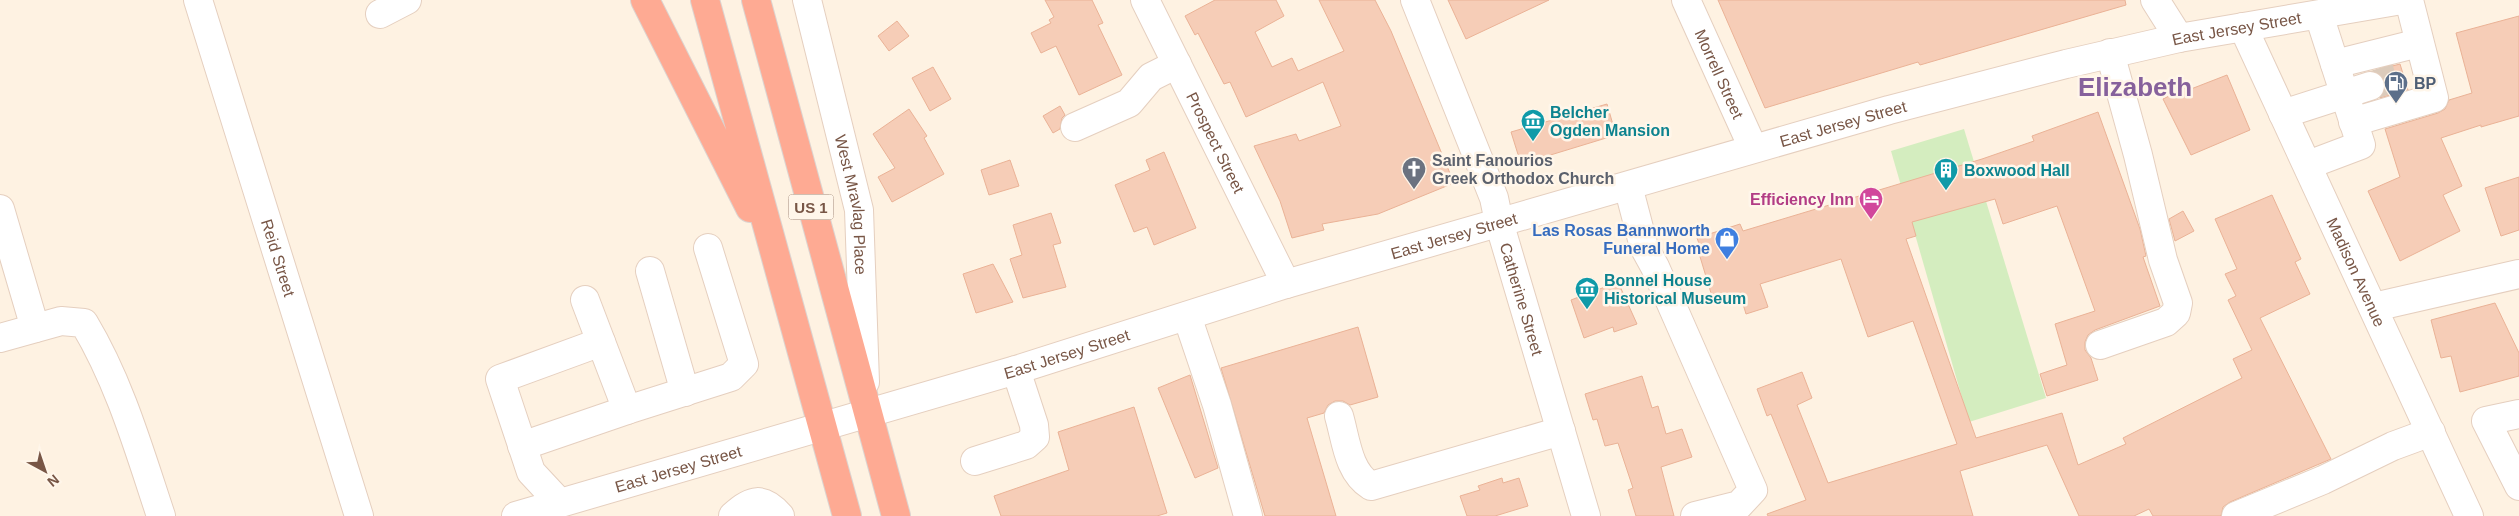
<svg xmlns="http://www.w3.org/2000/svg" width="2519" height="516" font-family="Helvetica,sans-serif">
<rect width="100%" height="100%" fill="#fef2e2"/>
<path fill="#d4edbf" d="M 1964,129 L 2046,398 L 1969,422 L 1891,151 Z"/>
<path fill="#f6cdb7" stroke="#eab296" d="M 1045,0 L 1092,0 L 1103,23 L 1098,25 L 1122,75 L 1079,95 L 1056,46 L 1041,53 L 1031,33 L 1051,23 L 1049,20 L 1054,17 Z
M 1215,0 L 1276,0 L 1284,16 L 1255,32 L 1272,67 L 1292,58 L 1298,71 L 1344,51 L 1319,0 L 1375,0 L 1391,31 L 1454,183 L 1378,214 L 1322,224 L 1324,230 L 1292,238 L 1280,201 L 1254,146 L 1296,134 L 1299,141 L 1341,126 L 1323,82 L 1246,117 L 1230,82 L 1224,84 L 1198,33 L 1195,35 L 1185,16 Z
M 1448,0 L 1549,0 L 1466,39 Z
M 1718,0 L 2125,0 L 2126,5 L 1920,65 L 1918,62 L 1765,108 Z
M 2519,16 L 2519,116 L 2481,127 L 2481,125 L 2441,138 L 2462,186 L 2443,195 L 2460,231 L 2400,261 L 2368,191 L 2400,177 L 2385,129 L 2438,113 L 2445,109 L 2449,100 L 2472,93 L 2456,33 Z
M 897,21 L 909,36 L 889,51 L 878,36 Z
M 2400,64 L 2408,90 L 2380,98 L 2385,90 L 2385,82 L 2380,74 L 2373,71 Z
M 933,67 L 951,99 L 930,111 L 912,78 Z
M 2227,75 L 2250,130 L 2191,155 L 2163,99 L 2189,86 L 2191,89 Z
M 1607,104 L 1616,135 L 1521,164 L 1511,132 Z
M 1060,106 L 1065,115 L 1062,118 L 1060,129 L 1053,133 L 1043,116 Z
M 909,109 L 927,136 L 924,138 L 944,174 L 892,202 L 878,177 L 895,168 L 873,134 Z
M 2098,112 L 2140,229 L 2146,256 L 2143,257 L 2160,306 L 2095,330 L 2088,335 L 2085,342 L 2085,350 L 2091,358 L 2098,380 L 2047,396 L 2040,374 L 2067,365 L 2055,324 L 2095,311 L 2057,206 L 2003,224 L 1995,199 L 1912,222 L 1916,236 L 1906,239 L 1976,438 L 2062,413 L 2078,465 L 2126,444 L 2123,438 L 2242,378 L 2233,359 L 2252,350 L 2228,300 L 2236,296 L 2225,274 L 2237,269 L 2215,219 L 2272,195 L 2301,259 L 2295,262 L 2310,294 L 2260,318 L 2331,459 L 2230,502 L 2223,507 L 2221,516 L 2153,516 L 2149,509 L 2134,516 L 2079,516 L 2047,445 L 1960,471 L 1973,516 L 1768,516 L 1767,514 L 1806,500 L 1771,414 L 1767,416 L 1757,389 L 1802,372 L 1812,398 L 1797,405 L 1828,483 L 1957,444 L 1913,321 L 1868,337 L 1841,259 L 1760,284 L 1768,307 L 1746,314 L 1740,294 L 1714,303 L 1698,250 L 1701,249 L 1697,238 L 1740,224 L 1743,231 L 1982,159 L 2034,141 L 2032,136 Z
M 1164,152 L 1196,228 L 1154,245 L 1147,227 L 1134,232 L 1115,185 L 1150,170 L 1146,160 Z
M 1010,160 L 1019,186 L 989,195 L 981,170 Z
M 2519,177 L 2519,230 L 2501,236 L 2485,188 Z
M 2183,211 L 2194,231 L 2175,241 L 2169,219 Z
M 1051,213 L 1061,243 L 1053,245 L 1066,287 L 1023,298 L 1010,259 L 1022,255 L 1013,225 Z
M 993,264 L 1013,302 L 976,313 L 963,274 Z
M 1618,282 L 1637,324 L 1614,332 L 1613,327 L 1584,338 L 1571,300 Z
M 2495,303 L 2519,353 L 2519,376 L 2460,392 L 2451,356 L 2441,358 L 2431,320 Z
M 1358,327 L 1378,397 L 1350,405 L 1343,401 L 1335,401 L 1328,405 L 1324,413 L 1307,418 L 1336,516 L 1265,516 L 1221,368 Z
M 1190,375 L 1218,468 L 1195,478 L 1158,388 Z
M 1642,376 L 1652,408 L 1658,406 L 1666,434 L 1682,429 L 1692,457 L 1661,467 L 1674,516 L 1636,516 L 1628,490 L 1633,488 L 1618,443 L 1605,446 L 1597,419 L 1593,420 L 1585,394 Z
M 1134,407 L 1167,513 L 1157,516 L 1001,516 L 994,496 L 1069,470 L 1058,432 Z
M 1502,478 L 1503,483 L 1519,478 L 1528,506 L 1495,516 L 1467,516 L 1460,496 L 1480,490 L 1478,486 Z"/>
<g fill="none" stroke-linecap="round" stroke-linejoin="round">
<path stroke="#dccbbb" stroke-width="28" stroke-dasharray="28 14" stroke-linecap="butt" d="M 2370,86 L 2403,75"/>
<defs>
<g id="minor">
<path id="s1" d="M 198,0 L 359,516"/>
<path id="s2" d="M 807,0 L 859,210 L 865,382"/>
<path id="s3" d="M 1145,0 L 1286,284"/>
<path id="s4" d="M 1415,0 L 1494,198 L 1499,222 L 1586,516"/>
<path id="s5" d="M 1686,0 L 1753,148"/>
<path d="M 2155,0 L 2179,38"/>
<path d="M 380,14 L 407,0"/>
<path id="s6" d="M 2243,27 L 2469,516"/>
<path d="M 2335,64 L 2419,43"/>
<path d="M 2283,114 L 2370,86"/>
<path d="M 2353,122 L 2434,98 L 2409,0"/>
<path d="M 1075,127 L 1129,103 L 1151,77 L 1177,64"/>
<path d="M 2308,165 L 2361,145 L 2319,15"/>
<path d="M 1628,186 L 1644,247 L 1655,267 L 1753,490 L 1739,505 L 1695,516"/>
<path d="M 0,209 L 35,328"/>
<path d="M 650,271 L 685,392"/>
<path d="M 585,300 L 601,342"/>
<path d="M 2374,307 L 2519,274"/>
<path d="M 1187,316 L 1217,405 L 1248,516"/>
<path d="M 0,338 L 61,321 L 84,323 C 120,383 139,450 161,516"/>
<path d="M 2100,345 L 2166,322 L 2176,313 L 2178,303 L 2163,260 L 2138,155 L 2110,53"/>
<path d="M 2519,414 L 2486,421 L 2519,486"/>
<path d="M 1339,416 C 1346,440 1348,472 1371,486 L 1561,431"/>
<path d="M 522,446 L 627,410"/>
<path d="M 975,461 L 1026,445 L 1035,437 L 1034,425 L 1016,370"/>
<path d="M 559,502 L 531,472 L 500,379 L 601,342 L 627,410 L 731,377 L 744,364 L 708,248"/>
<path id="s7" d="M 516,516 L 1016,370 L 1286,284 L 1889,110 L 2066,64 L 2179,38 L 2402,0"/>
<path d="M 733,516 C 751,499 763,496 780,516"/>
<path d="M 2236,516 L 2323,480 L 2393,446 L 2431,432"/>
</g>
<path id="highway" d="M 645,0 L 750,208
M 705,0 L 847,516
M 756,0 L 896,516"/>
</defs>
<use href="#minor" stroke="#e5cfbf" stroke-width="30"/>
<use href="#highway" stroke="#dcd3cf" stroke-width="30"/>
<use href="#minor" stroke="#fff" stroke-width="28"/>
<use href="#highway" stroke="#feaa93" stroke-width="28"/>
</g>
<defs>
<symbol id="fuel-pin" viewBox="-11 -11 22 30"><path d="M0 17L-7.5 6A9.5 9.5 0 1 1 7.5 6Z" fill="#5c6f8a" stroke="#fff6ea"/><path d="M-5.5-6h7V0h2V4h1.3V-2.5L3-4.5l.8-.8L6-3V5H2.5V1h-1V6h-7ZM-4.2-4.7v3.2H.2V-4.7Z" fill="#fff"/></symbol>
<symbol id="museum-pin" viewBox="-11 -11 22 30"><path d="M0 17L-7.5 6A9.5 9.5 0 1 1 7.5 6Z" fill="#0f9aa8" stroke="#fff6ea"/><path d="M0-6L6-3V-2H-6V-3ZM-5-1h2V3h-2ZM-1-1h2V3h-2ZM3-1h2V3H3ZM-6 4H6V6H-6Z" fill="#fff"/></symbol>
<symbol id="church-pin" viewBox="-11 -11 22 30"><path d="M0 17L-7.5 6A9.5 9.5 0 1 1 7.5 6Z" fill="#6b7280" stroke="#fff6ea"/><path d="M-1.2-6h2.4v3.5h3.3v2.4h-3.3V6h-2.4V-.1h-3.3v-2.4h3.3Z" fill="#fff"/></symbol>
<symbol id="building-pin" viewBox="-11 -11 22 30"><path d="M0 17L-7.5 6A9.5 9.5 0 1 1 7.5 6Z" fill="#0f9aa8" stroke="#fff6ea"/><path d="M-4-6H4V6H1V3H-1V6H-4ZM-2.5-4.3h1.7v1.8h-1.7ZM.8-4.3h1.7v1.8H.8ZM-2.5-1h1.7V.8h-1.7ZM.8-1h1.7V.8H.8Z" fill="#fff"/></symbol>
<symbol id="hotel-pin" viewBox="-11 -11 22 30"><path d="M0 17L-7.5 6A9.5 9.5 0 1 1 7.5 6Z" fill="#d1479c" stroke="#fff6ea"/><path d="M-6-4.5h1.5V1H6V5H4.5V3h-9V5H-6ZM-4 0a1.8 1.8 0 1 1 3.6 0ZM.5 0V-2.5h3Q6-2.5 6 0Z" fill="#fff"/></symbol>
<symbol id="shop-pin" viewBox="-11 -11 22 30"><path d="M0 17L-7.5 6A9.5 9.5 0 1 1 7.5 6Z" fill="#3f7fe0" stroke="#fff6ea"/><path d="M-5-2.5h2.3a2.7 3.5 0 0 1 5.4 0H5L5.5 6h-11ZM-1.5-2.5h3a1.5 2.3 0 0 0-3 0Z" fill="#fff"/></symbol>
</defs>
<g fill-rule="evenodd">
<use href="#fuel-pin" x="2382" y="69" width="28" height="38"/>
<use href="#museum-pin" x="1519" y="107" width="28" height="38"/>
<use href="#church-pin" x="1400" y="155" width="28" height="38"/>
<use href="#building-pin" x="1932" y="156" width="28" height="38"/>
<use href="#hotel-pin" x="1857" y="185" width="28" height="38"/>
<use href="#shop-pin" x="1713" y="225" width="28" height="38"/>
<use href="#museum-pin" x="1573" y="275" width="28" height="38"/>
</g>
<g text-anchor="middle" dominant-baseline="central" stroke-width="5" stroke-linejoin="round" paint-order="stroke">
<rect fill="#fff6ea" stroke="#a08677" stroke-width="1" x="788.5" y="194.5" width="45" height="25" rx="4"/>
<g font-size="15" font-weight="bold" fill="#785646">
<text x="811" y="207">US 1</text>
</g>
<g font-size="16" fill="#785646" stroke="#fff6ea">
<text stroke="none"><textPath href="#s7" startOffset="1789">East Jersey Street</textPath></text>
<text stroke="none"><textPath href="#s5" startOffset="81">Morrell Street</textPath></text>
<text stroke="none"><textPath href="#s7" startOffset="1384">East Jersey Street</textPath></text>
<text stroke="none"><textPath href="#s3" startOffset="159">Prospect Street</textPath></text>
<text stroke="none"><textPath href="#s2" startOffset="210">West Mravlag Place</textPath></text>
<text stroke="none"><textPath href="#s7" startOffset="979">East Jersey Street</textPath></text>
<text stroke="none"><textPath href="#s1" startOffset="270">Reid Street</textPath></text>
<text stroke="none"><textPath href="#s6" startOffset="270">Madison Avenue</textPath></text>
<text stroke="none"><textPath href="#s4" startOffset="318">Catherine Street</textPath></text>
<text stroke="none"><textPath href="#s7" startOffset="574">East Jersey Street</textPath></text>
<text stroke="none"><textPath href="#s7" startOffset="169">East Jersey Street</textPath></text>
</g>
<g font-size="16" font-weight="bold" fill="#4e5e75" stroke="#fff6ea" text-anchor="start">
<text x="2414" y="83">BP</text>
</g>
<g font-size="16" font-weight="bold" fill="#0d838f" stroke="#fff6ea" text-anchor="start">
<text x="1550" y="112">Belcher<tspan x="1550" dy="18">Ogden Mansion</tspan></text>
<text x="1964" y="170">Boxwood Hall</text>
<text x="1604" y="280">Bonnel House<tspan x="1604" dy="18">Historical Museum</tspan></text>
</g>
<g font-size="16" font-weight="bold" fill="#5b616d" stroke="#fff6ea" text-anchor="start">
<text x="1432" y="160">Saint Fanourios<tspan x="1432" dy="18">Greek Orthodox Church</tspan></text>
</g>
<g font-size="16" font-weight="bold" fill="#b23c85" stroke="#fff6ea" text-anchor="end">
<text x="1854" y="199">Efficiency Inn</text>
</g>
<g font-size="16" font-weight="bold" fill="#366cbe" stroke="#fff6ea" text-anchor="end">
<text x="1710" y="230">Las Rosas Bannnworth<tspan x="1710" dy="18">Funeral Home</tspan></text>
</g>
<g font-size="26" font-weight="bold" fill="#86619c" stroke="#fff6ea">
<text x="2135" y="87">Elizabeth</text>
</g>
</g>
<g transform="translate(45 471) rotate(140)" stroke="#fff6ea" stroke-width="4" paint-order="stroke">
<path d="M0-4L9 19L0 12L-9 19Z" fill="#785646"/>
<text y="-8" font-size="14" font-weight="bold" text-anchor="middle" fill="#785646">N</text>
</g>
</svg>
